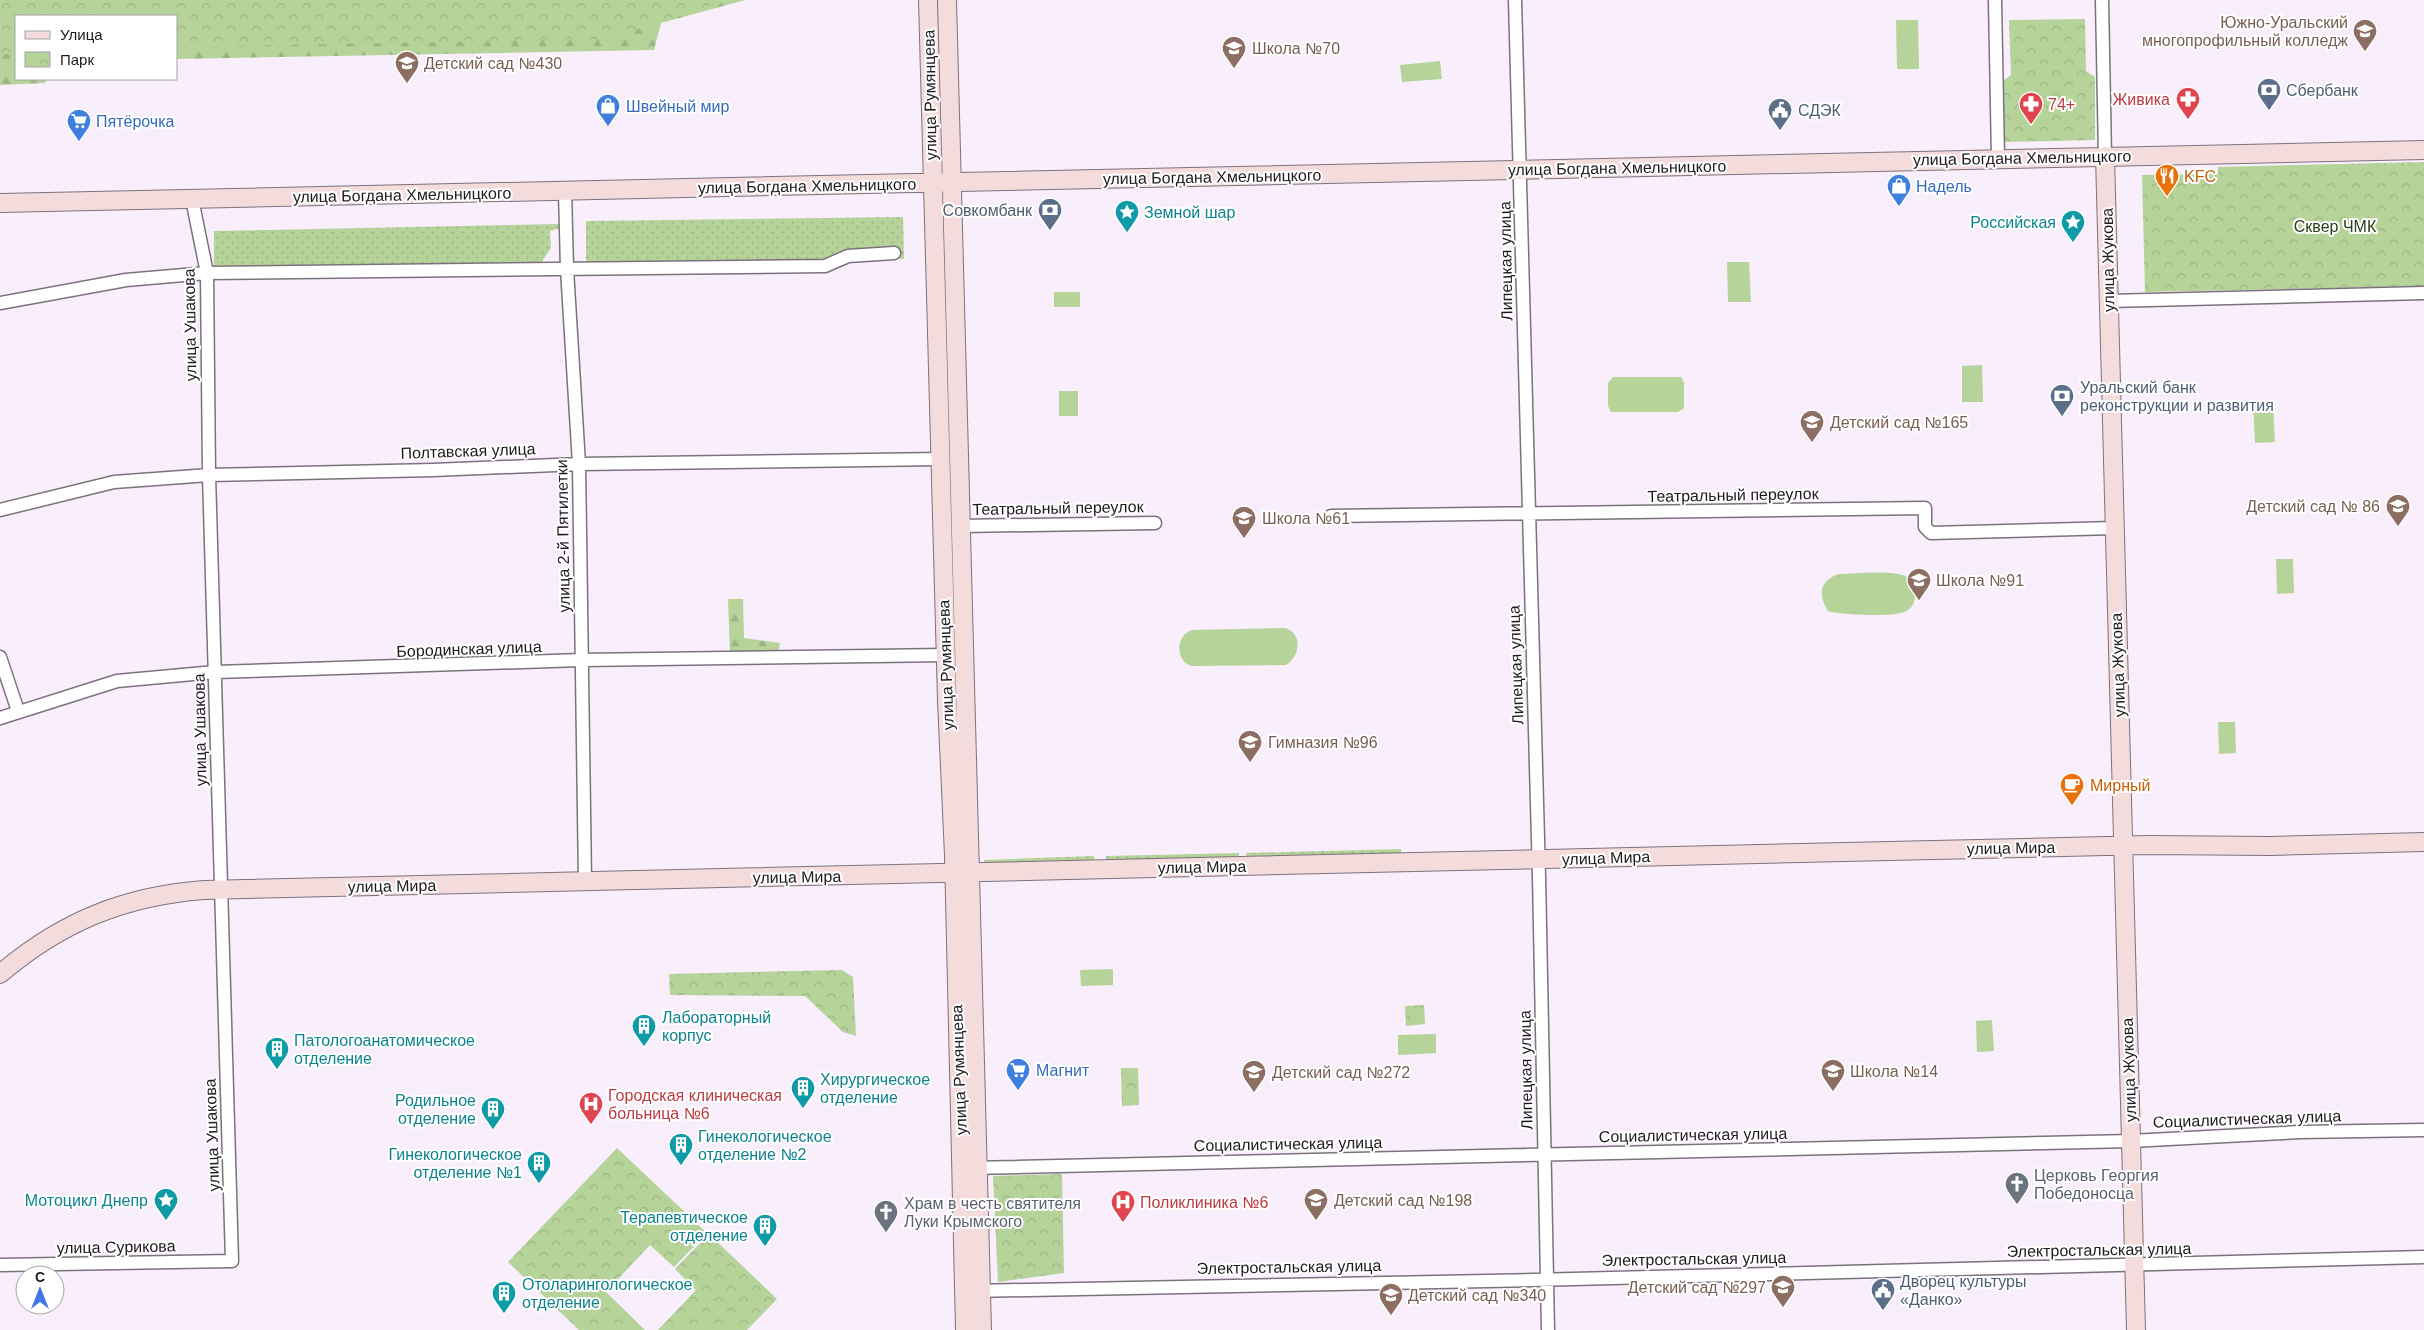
<svg xmlns="http://www.w3.org/2000/svg" width="2424" height="1330" font-family="Arial,sans-serif">
<defs>
<pattern id="grass-dots" width="8" height="8" patternUnits="userSpaceOnUse" patternTransform="scale(1.25)"><rect width="8" height="8" fill="#b6d39a"/><path d="M2 2h.1M6 6h.1" fill="none" stroke="#9cb584" stroke-width="1.8" stroke-linecap="round"/></pattern>
<pattern id="forest-firs" width="22" height="20" patternUnits="userSpaceOnUse" patternTransform="scale(1.25)"><rect width="22" height="20" fill="#b6d39a"/><path d="M5 1l3.5 6h-7zM16 11l3.5 6h-7z" fill="#9cb584"/></pattern>
<pattern id="park-crowns" width="20" height="18" patternUnits="userSpaceOnUse" patternTransform="scale(1.25)"><rect width="20" height="18" fill="#b6d39a"/><path d="M2 6a3 3 0 1 1 6 0M12 15a3 3 0 1 1 6 0" fill="none" stroke="#9cb584"/></pattern>
</defs>
<rect width="100%" height="100%" fill="#f9eefb"/>
<path fill="url(#grass-dots)" d="M 903,217 L 904,259 L 586,263 L 586,221 Z
M 559,224 L 560,228 L 550,231 L 551,248 L 541,263 L 214,267 L 214,231 Z
M 1401,849 L 1401,858 L 1247,861 L 1246,853 Z
M 1239,853 L 1239,861 L 1106,864 L 1106,856 Z
M 1094,856 L 1095,865 L 984,869 L 984,860 Z"/>
<path fill="url(#forest-firs)" d="M 0,0 L 745,0 L 661,23 L 654,50 L 176,59 L 176,16 L 16,16 L 16,79 L 48,79 L 45,83 L 0,85 Z
M 728,599 L 743,599 L 744,638 L 780,643 L 778,654 L 730,653 Z"/>
<path fill="url(#park-crowns)" d="M 0,0 L 730,0 L 608,39 L 176,47 L 176,16 L 16,16 L 16,53 L 0,55 Z
M 2085,19 L 2086,71 L 2095,77 L 2095,140 L 2005,142 L 2003,81 L 2011,75 L 2009,20 Z
M 2424,162 L 2424,286 L 2145,292 L 2142,175 L 2218,174 L 2218,167 Z
M 842,970 L 853,977 L 856,1036 L 843,1032 L 805,996 L 670,995 L 669,974 Z
M 1424,1005 L 1425,1024 L 1406,1026 L 1405,1006 Z
M 1121,1068 L 1138,1068 L 1139,1105 L 1122,1106 Z
M 617,1148 L 707,1233 L 674,1267 L 650,1245 L 606,1292 L 645,1330 L 579,1330 L 508,1262 Z
M 1062,1174 L 1064,1273 L 998,1282 L 993,1176 Z
M 709,1234 L 777,1299 L 747,1330 L 658,1330 L 696,1290 L 675,1269 Z"/>
<path fill="#b6d39a" d="M 1896,20 L 1918,20 L 1919,69 L 1897,69 Z
M 1440,61 L 1442,79 L 1402,82 L 1400,65 Z
M 1727,262 L 1749,262 L 1751,302 L 1728,302 Z
M 1054,292 L 1080,292 L 1080,307 L 1054,307 Z
M 1982,365 L 1983,402 L 1962,402 L 1962,366 Z
M 1613,377 L 1681,377 L 1684,383 L 1684,408 L 1678,412 L 1611,412 L 1608,406 L 1608,383 Z
M 1059,391 L 1078,391 L 1078,416 L 1059,416 Z
M 2273,403 L 2275,442 L 2255,443 L 2253,404 Z
M 2276,559 L 2293,559 L 2294,593 L 2277,594 Z
M 1838,574 C 1854,574 1894,569 1907,577 C 1913,580 1915,587 1915,593 C 1915,600 1914,606 1908,610 C 1899,618 1840,615 1828,611 C 1818,595 1819,582 1838,574 Z
M 1286,628 C 1303,635 1300,656 1286,665 L 1192,666 C 1175,661 1175,636 1192,630 Z
M 2218,722 L 2235,722 L 2236,753 L 2219,754 Z
M 1113,969 L 1113,985 L 1081,986 L 1080,970 Z
M 1992,1020 L 1994,1051 L 1977,1052 L 1976,1021 Z
M 1436,1034 L 1436,1053 L 1398,1055 L 1398,1035 Z"/>
<g fill="none" stroke-linecap="round" stroke-linejoin="round">
<defs>
<path id="street" d="M 1515,0 L 1539,876 L 1548,1330
M 1995,0 L 1998,159
M 2102,0 L 2105,156
M 565,191 L 567,269 L 579,464 L 585,881
M 2109,301 L 2424,293
M 0,303 L 126,280 L 207,273 L 825,266 L 848,256 L 894,253
M 0,510 L 114,482 L 209,475 L 433,470 L 579,464 L 940,459
M 1331,516 L 1925,508 L 1925,527 L 1931,533 L 2114,528
M 961,526 L 1155,523
M 0,657 L 18,711
M 0,718 L 117,681 L 215,672 L 581,660 L 946,655
M 970,1168 L 2131,1141 L 2300,1132 L 2424,1130
M 0,1265 L 232,1261 L 209,475 L 207,273 L 192,199
M 972,1291 L 1534,1280 L 2424,1257"/>
<path id="secondary" d="M 928,0 L 947,701 L 954,855 L 965,1330
M 947,0 L 982,1330
M 2105,156 L 2136,1330
M 0,203 L 2424,150
M 0,974 C 61,922 124,896 204,890 L 2148,845 L 2271,846 L 2424,842"/>
</defs>
<use href="#street" stroke="#7c727d" stroke-width="15"/>
<use href="#secondary" stroke="#7c727d" stroke-width="20"/>
<use href="#street" stroke="#fff" stroke-width="12"/>
<use href="#secondary" stroke="#f4dcdd" stroke-width="18"/>
</g>
<defs>
<symbol id="university-pin" viewBox="-11 -11 22 30"><path d="M0 17L-7.5 6A9.5 9.5 0 1 1 7.5 6Z" fill="#8d6e63" stroke="#fff"/><path d="M0-5L7-2L0 1L-7-2ZM-4 1L0 2.5L4 1V4Q0 6-4 4Z" fill="#fff"/></symbol>
<symbol id="school-pin" viewBox="-11 -11 22 30"><path d="M0 17L-7.5 6A9.5 9.5 0 1 1 7.5 6Z" fill="#8d6e63" stroke="#fff"/><path d="M0-5L7-2L0 1L-7-2ZM-4 1L0 2.5L4 1V4Q0 6-4 4Z" fill="#fff"/></symbol>
<symbol id="bank-pin" viewBox="-11 -11 22 30"><path d="M0 17L-7.5 6A9.5 9.5 0 1 1 7.5 6Z" fill="#5c6f8a" stroke="#fff"/><path d="M-6-4H6V4H-6ZM0-2.3a2.3 2.3 0 1 0 0 4.6a2.3 2.3 0 1 0 0-4.6Z" fill="#fff"/></symbol>
<symbol id="pharmacy-pin" viewBox="-11 -11 22 30"><path d="M0 17L-7.5 6A9.5 9.5 0 1 1 7.5 6Z" fill="#e0444e" stroke="#fff"/><path d="M-2-6h4v4h4v4h-4v4h-4v-4h-4v-4h4Z" fill="#fff"/></symbol>
<symbol id="shop-pin" viewBox="-11 -11 22 30"><path d="M0 17L-7.5 6A9.5 9.5 0 1 1 7.5 6Z" fill="#3f7fe0" stroke="#fff"/><path d="M-5-2.5h2.3a2.7 3.5 0 0 1 5.4 0H5L5.5 6h-11ZM-1.5-2.5h3a1.5 2.3 0 0 0-3 0Z" fill="#fff"/></symbol>
<symbol id="civic-pin" viewBox="-11 -11 22 30"><path d="M0 17L-7.5 6A9.5 9.5 0 1 1 7.5 6Z" fill="#5c6f8a" stroke="#fff"/><path d="M-.6-6.5H3V-4.5H.6V-3L4-1V1h2V6H-6V1h2V-1L-.6-3ZM-1.2 2.5V6h2.4V2.5Z" fill="#fff"/></symbol>
<symbol id="supermarket-pin" viewBox="-11 -11 22 30"><path d="M0 17L-7.5 6A9.5 9.5 0 1 1 7.5 6Z" fill="#3f7fe0" stroke="#fff"/><path d="M-6-5.5h2.5l.6 2H6L4.5 2H-2.5L-4.4-4H-6ZM-1.5 3.2a1.3 1.3 0 1 0 .1 0ZM3 3.2a1.3 1.3 0 1 0 .1 0Z" fill="#fff"/></symbol>
<symbol id="restaurant-pin" viewBox="-11 -11 22 30"><path d="M0 17L-7.5 6A9.5 9.5 0 1 1 7.5 6Z" fill="#e8710a" stroke="#fff"/><path d="M-5-6h1v4h1v-4h1v4h1v-4h1v5L-1.5 .5V6h-2V.5L-5-1ZM5-6V6H3V1.5H1.5Q1.5-4 5-6Z" fill="#fff"/></symbol>
<symbol id="sight-pin" viewBox="-11 -11 22 30"><path d="M0 17L-7.5 6A9.5 9.5 0 1 1 7.5 6Z" fill="#0f9aa8" stroke="#fff"/><path d="M0-6L1.8-2.2L6-1.7L2.9 1.2L3.7 5.4L0 3.3L-3.7 5.4L-2.9 1.2L-6-1.7L-1.8-2.2Z" fill="#fff"/></symbol>
<symbol id="cafe-pin" viewBox="-11 -11 22 30"><path d="M0 17L-7.5 6A9.5 9.5 0 1 1 7.5 6Z" fill="#e8710a" stroke="#fff"/><path d="M-5.5-4.5H6V0H3Q3 3.5 0 3.5H-2.5Q-5.5 3.5-5.5 0ZM3-3.2v2h1.7v-2ZM-6 4.5H4V6H-6Z" fill="#fff"/></symbol>
<symbol id="building-pin" viewBox="-11 -11 22 30"><path d="M0 17L-7.5 6A9.5 9.5 0 1 1 7.5 6Z" fill="#0f9aa8" stroke="#fff"/><path d="M-4-6H4V6H1V3H-1V6H-4ZM-2.5-4.3h1.7v1.8h-1.7ZM.8-4.3h1.7v1.8H.8ZM-2.5-1h1.7V.8h-1.7ZM.8-1h1.7V.8H.8Z" fill="#fff"/></symbol>
<symbol id="hospital-pin" viewBox="-11 -11 22 30"><path d="M0 17L-7.5 6A9.5 9.5 0 1 1 7.5 6Z" fill="#e0444e" stroke="#fff"/><path d="M-5-5h3v3.5h4V-5h3V5h-3V1.5h-4V5h-3Z" fill="#fff"/></symbol>
<symbol id="church-pin" viewBox="-11 -11 22 30"><path d="M0 17L-7.5 6A9.5 9.5 0 1 1 7.5 6Z" fill="#6b7280" stroke="#fff"/><path d="M-1.2-6h2.4v3.5h3.3v2.4h-3.3V6h-2.4V-.1h-3.3v-2.4h3.3Z" fill="#fff"/></symbol>
</defs>
<g fill-rule="evenodd">
<use href="#university-pin" x="2351" y="17" width="28" height="38"/>
<use href="#school-pin" x="1220" y="34" width="28" height="38"/>
<use href="#school-pin" x="393" y="49" width="28" height="38"/>
<use href="#bank-pin" x="2255" y="76" width="28" height="38"/>
<use href="#pharmacy-pin" x="2174" y="85" width="28" height="38"/>
<use href="#pharmacy-pin" x="2017" y="90" width="28" height="38"/>
<use href="#shop-pin" x="594" y="92" width="28" height="38"/>
<use href="#civic-pin" x="1766" y="96" width="28" height="38"/>
<use href="#supermarket-pin" x="65" y="107" width="28" height="38"/>
<use href="#restaurant-pin" x="2153" y="162" width="28" height="38"/>
<use href="#shop-pin" x="1885" y="172" width="28" height="38"/>
<use href="#bank-pin" x="1036" y="196" width="28" height="38"/>
<use href="#sight-pin" x="1113" y="198" width="28" height="38"/>
<use href="#sight-pin" x="2059" y="208" width="28" height="38"/>
<use href="#bank-pin" x="2048" y="382" width="28" height="38"/>
<use href="#school-pin" x="1798" y="408" width="28" height="38"/>
<use href="#school-pin" x="2384" y="492" width="28" height="38"/>
<use href="#school-pin" x="1230" y="504" width="28" height="38"/>
<use href="#school-pin" x="1905" y="566" width="28" height="38"/>
<use href="#school-pin" x="1236" y="728" width="28" height="38"/>
<use href="#cafe-pin" x="2058" y="771" width="28" height="38"/>
<use href="#building-pin" x="630" y="1012" width="28" height="38"/>
<use href="#building-pin" x="263" y="1035" width="28" height="38"/>
<use href="#supermarket-pin" x="1004" y="1056" width="28" height="38"/>
<use href="#school-pin" x="1819" y="1057" width="28" height="38"/>
<use href="#school-pin" x="1240" y="1058" width="28" height="38"/>
<use href="#building-pin" x="789" y="1074" width="28" height="38"/>
<use href="#hospital-pin" x="577" y="1090" width="28" height="38"/>
<use href="#building-pin" x="479" y="1095" width="28" height="38"/>
<use href="#building-pin" x="667" y="1131" width="28" height="38"/>
<use href="#building-pin" x="525" y="1149" width="28" height="38"/>
<use href="#church-pin" x="2003" y="1170" width="28" height="38"/>
<use href="#sight-pin" x="152" y="1186" width="28" height="38"/>
<use href="#school-pin" x="1302" y="1186" width="28" height="38"/>
<use href="#hospital-pin" x="1109" y="1188" width="28" height="38"/>
<use href="#church-pin" x="872" y="1198" width="28" height="38"/>
<use href="#building-pin" x="751" y="1212" width="28" height="38"/>
<use href="#school-pin" x="1769" y="1273" width="28" height="38"/>
<use href="#civic-pin" x="1869" y="1276" width="28" height="38"/>
<use href="#building-pin" x="490" y="1279" width="28" height="38"/>
<use href="#school-pin" x="1377" y="1281" width="28" height="38"/>
</g>
<g text-anchor="middle" dominant-baseline="central" stroke-width="4" stroke-linejoin="round" paint-order="stroke">
<g font-size="16" fill="#785e54" stroke="#fff" text-anchor="start">
<text x="2348" y="22" text-anchor="end">Южно-Уральский<tspan x="2348" dy="18">многопрофильный колледж</tspan></text>
<text x="1252" y="48">Школа №70</text>
<text x="424" y="63">Детский сад №430</text>
<text x="1830" y="422">Детский сад №165</text>
<text x="2380" y="506" text-anchor="end">Детский сад № 86</text>
<text x="1262" y="518">Школа №61</text>
<text x="1936" y="580">Школа №91</text>
<text x="1268" y="742">Гимназия №96</text>
<text x="1850" y="1071">Школа №14</text>
<text x="1272" y="1072">Детский сад №272</text>
<text x="1334" y="1200">Детский сад №198</text>
<text x="1766" y="1287" text-anchor="end">Детский сад №297</text>
<text x="1408" y="1295">Детский сад №340</text>
</g>
<g font-size="16" fill="#4e5e75" stroke="#fff" text-anchor="start">
<text x="2286" y="90">Сбербанк</text>
<text x="1798" y="110">СДЭК</text>
<text x="1032" y="210" text-anchor="end">Совкомбанк</text>
<text x="2080" y="387">Уральский банк<tspan x="2080" dy="18">реконструкции и развития</tspan></text>
<text x="1900" y="1281">Дворец культуры<tspan x="1900" dy="18">«Данко»</tspan></text>
</g>
<g font-size="16" fill="#1e1a1e" stroke="#fff">
<text transform="translate(930 95) rotate(-91)">улица Румянцева</text>
<text transform="translate(2022 158) rotate(-1)">улица Богдана Хмельницкого</text>
<text transform="translate(1617 168) rotate(-1)">улица Богдана Хмельницкого</text>
<text transform="translate(1212 177) rotate(-1)">улица Богдана Хмельницкого</text>
<text transform="translate(807 186) rotate(-1)">улица Богдана Хмельницкого</text>
<text transform="translate(402 195) rotate(-1)">улица Богдана Хмельницкого</text>
<text transform="translate(2108 260) rotate(-91)">улица Жукова</text>
<text transform="translate(1506 261) rotate(-91)">Липецкая улица</text>
<text transform="translate(190 325) rotate(-91)">улица Ушакова</text>
<text transform="translate(468 451) rotate(-2)">Полтавская улица</text>
<text transform="translate(1733 495) rotate(-1)">Театральный переулок</text>
<text transform="translate(1058 508) rotate(-1)">Театральный переулок</text>
<text transform="translate(563 536) rotate(-91)">улица 2-й Пятилетки</text>
<text transform="translate(469 649) rotate(-2)">Бородинская улица</text>
<text transform="translate(946 665) rotate(-92)">улица Румянцева</text>
<text transform="translate(1516 665) rotate(-92)">Липецкая улица</text>
<text transform="translate(2118 665) rotate(-92)">улица Жукова</text>
<text transform="translate(200 730) rotate(-91)">улица Ушакова</text>
<text transform="translate(2011 848) rotate(-1)">улица Мира</text>
<text transform="translate(1606 858) rotate(-2)">улица Мира</text>
<text transform="translate(1202 867) rotate(-1)">улица Мира</text>
<text transform="translate(797 877) rotate(-1)">улица Мира</text>
<text transform="translate(392 886) rotate(-1)">улица Мира</text>
<text transform="translate(959 1070) rotate(-92)">улица Румянцева</text>
<text transform="translate(1526 1070) rotate(-91)">Липецкая улица</text>
<text transform="translate(2129 1070) rotate(-92)">улица Жукова</text>
<text transform="translate(2247 1119) rotate(-2)">Социалистическая улица</text>
<text transform="translate(212 1135) rotate(-92)">улица Ушакова</text>
<text transform="translate(1693 1135) rotate(-1)">Социалистическая улица</text>
<text transform="translate(1288 1144) rotate(-1)">Социалистическая улица</text>
<text transform="translate(116 1247) rotate(-1)">улица Сурикова</text>
<text transform="translate(2099 1250) rotate(-1)">Электростальская улица</text>
<text transform="translate(1694 1259) rotate(-1)">Электростальская улица</text>
<text transform="translate(1289 1267) rotate(-1)">Электростальская улица</text>
</g>
<g font-size="16" fill="#be3a42" stroke="#fff" text-anchor="start">
<text x="2170" y="99" text-anchor="end">Живика</text>
<text x="2048" y="104">74+</text>
<text x="608" y="1095">Городская клиническая<tspan x="608" dy="18">больница №6</tspan></text>
<text x="1140" y="1202">Поликлиника №6</text>
</g>
<g font-size="16" fill="#366cbe" stroke="#fff" text-anchor="start">
<text x="626" y="106">Швейный мир</text>
<text x="96" y="121">Пятёрочка</text>
<text x="1916" y="186">Надель</text>
<text x="1036" y="1070">Магнит</text>
</g>
<g font-size="16" fill="#c56008" stroke="#fff" text-anchor="start">
<text x="2184" y="176">KFC</text>
<text x="2090" y="785">Мирный</text>
</g>
<g font-size="16" fill="#0d838f" stroke="#fff" text-anchor="start">
<text x="1144" y="212">Земной шар</text>
<text x="2056" y="222" text-anchor="end">Российская</text>
<text x="662" y="1017">Лабораторный<tspan x="662" dy="18">корпус</tspan></text>
<text x="294" y="1040">Патологоанатомическое<tspan x="294" dy="18">отделение</tspan></text>
<text x="820" y="1079">Хирургическое<tspan x="820" dy="18">отделение</tspan></text>
<text x="476" y="1100" text-anchor="end">Родильное<tspan x="476" dy="18">отделение</tspan></text>
<text x="698" y="1136">Гинекологическое<tspan x="698" dy="18">отделение №2</tspan></text>
<text x="522" y="1154" text-anchor="end">Гинекологическое<tspan x="522" dy="18">отделение №1</tspan></text>
<text x="148" y="1200" text-anchor="end">Мотоцикл Днепр</text>
<text x="748" y="1217" text-anchor="end">Терапевтическое<tspan x="748" dy="18">отделение</tspan></text>
<text x="522" y="1284">Отоларингологическое<tspan x="522" dy="18">отделение</tspan></text>
</g>
<g font-size="16" fill="#2c3d18" stroke="#fff">
<text x="2335" y="226">Сквер ЧМК</text>
</g>
<g font-size="16" fill="#5b616d" stroke="#fff" text-anchor="start">
<text x="2034" y="1175">Церковь Георгия<tspan x="2034" dy="18">Победоносца</tspan></text>
<text x="904" y="1203">Храм в честь святителя<tspan x="904" dy="18">Луки Крымского</tspan></text>
</g>
</g>
<rect x="15" y="15" width="162" height="65" fill="#ffffff" stroke="#a5a3a5"/>
<rect x="25" y="31" width="25" height="8" fill="#f4dcdd" stroke="#a5a3a5"/>
<text x="60" y="40" font-size="15" fill="#1e1a1e">Улица</text>
<rect x="25" y="52" width="25" height="15" fill="url(#park-crowns)" stroke="#a5a3a5"/>
<text x="60" y="65" font-size="15" fill="#1e1a1e">Парк</text>
<g transform="translate(40 1290)"><circle r="24" fill="#ffffff" stroke="#a5a3a5"/>
<path d="M0-4L9 19L0 12L-9 19Z" fill="#3e77e7"/>
<text y="-8" font-size="14" font-weight="bold" text-anchor="middle" fill="#1e1a1e">С</text>
</g>
</svg>
